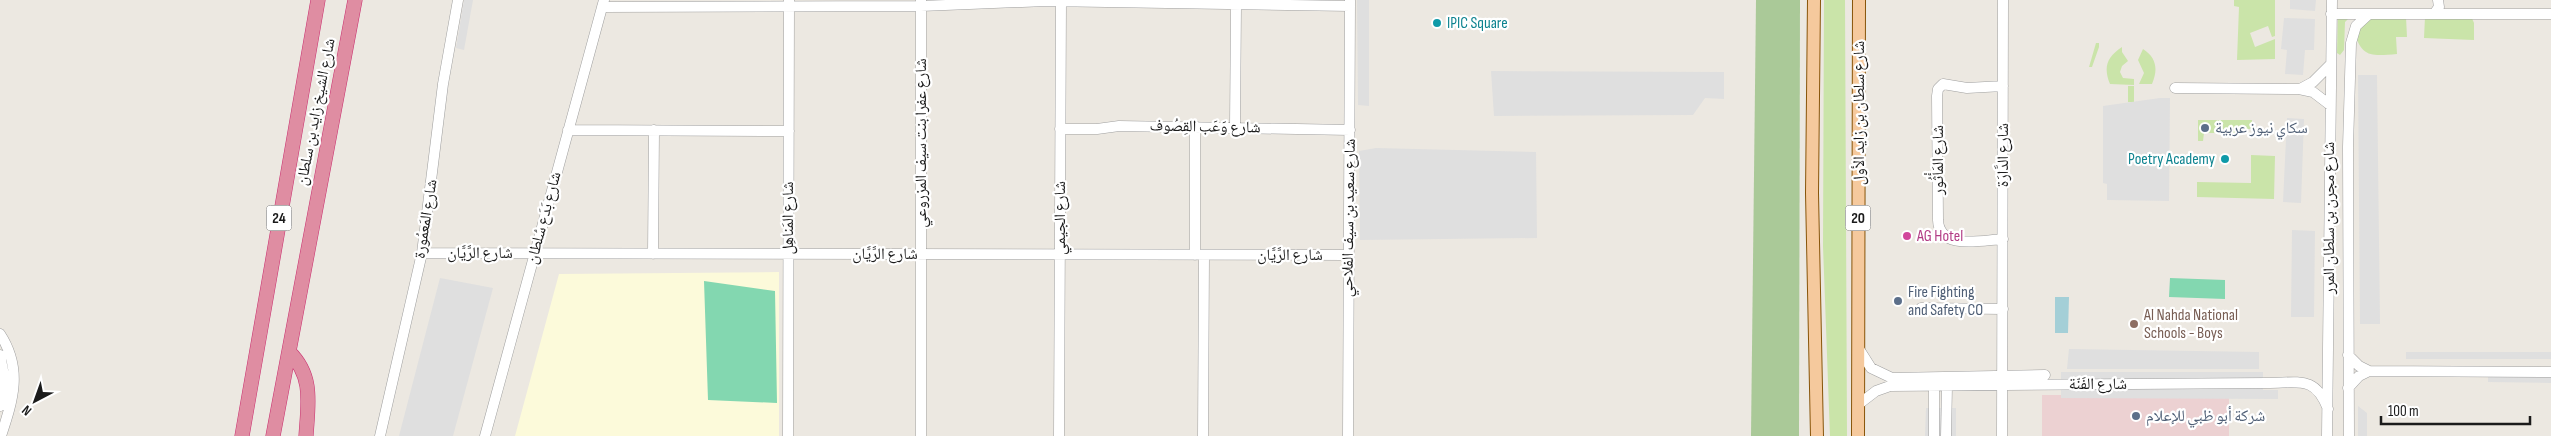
<svg xmlns="http://www.w3.org/2000/svg" width="2551" height="436" font-family="'Sofia Sans Condensed','Noto Naskh Arabic',sans-serif">
<rect width="100%" height="100%" fill="#ece8e1"/>
<path fill="#ecd1d2" d="M 2042,395 L 2229,395 L 2229,436 L 2042,436 Z"/>
<path fill="#fcfada" d="M 779,272 L 779,436 L 515,436 L 559,274 Z"/>
<path fill="#cae4a9" d="M 1824,0 L 1845,0 L 1847,436 L 1830,436 L 1823,246 Z
M 2234,0 L 2275,0 L 2275,36 L 2272,37 L 2268,26 L 2250,33 L 2255,47 L 2275,39 L 2275,59 L 2237,60 L 2239,7 L 2234,6 Z
M 2338,13 L 2350,17 L 2345,22 L 2344,50 L 2340,55 L 2337,53 Z
M 2362,16 L 2406,17 L 2407,37 L 2396,37 L 2397,54 C 2371,56 2361,58 2354,30 Z
M 2471,16 L 2474,23 L 2474,40 L 2424,38 L 2425,17 Z
M 2096,43 L 2099,43 L 2099,47 L 2092,67 L 2089,67 Z
M 2122,47 L 2122,52 L 2128,61 L 2122,66 L 2120,72 L 2123,78 L 2134,79 L 2134,85 L 2110,84 C 2103,67 2107,57 2122,47 Z
M 2143,49 C 2157,58 2158,70 2152,84 L 2139,84 L 2144,73 L 2138,60 Z
M 2128,86 L 2134,86 L 2134,102 L 2128,102 Z
M 2198,120 L 2252,120 L 2252,129 L 2244,129 L 2243,133 L 2204,133 L 2203,141 L 2198,141 Z
M 2251,155 L 2275,156 L 2274,199 L 2197,197 L 2197,182 L 2251,183 Z"/>
<path fill="#aac998" d="M 1756,0 L 1800,0 L 1799,436 L 1751,436 Z"/>
<path fill="#83d7b0" d="M 2170,278 L 2225,280 L 2225,299 L 2169,297 Z
M 704,281 L 775,291 L 777,403 L 708,400 Z"/>
<path fill="#dfdfdf" d="M 464,0 L 473,0 L 464,50 L 456,48 Z
M 1357,0 L 1369,0 L 1369,106 L 1358,105 Z
M 2290,0 L 2316,0 L 2315,11 L 2290,9 Z
M 2284,18 L 2315,19 L 2314,50 L 2305,50 L 2303,75 L 2285,74 L 2287,50 L 2281,49 Z
M 1491,71 L 1724,72 L 1724,99 L 1705,98 L 1693,115 L 1494,116 Z
M 2358,75 L 2377,75 L 2380,324 L 2360,324 Z
M 2160,98 L 2170,98 L 2169,201 L 2107,200 L 2107,184 L 2103,183 L 2103,106 Z
M 2287,118 L 2304,119 L 2301,203 L 2283,202 Z
M 1376,148 L 1536,152 L 1537,238 L 1360,240 L 1359,151 Z
M 2292,230 L 2315,231 L 2314,317 L 2291,317 Z
M 440,278 L 493,288 L 453,436 L 399,436 Z
M 2069,349 L 2259,352 L 2259,369 L 2067,369 Z
M 2406,352 L 2551,352 L 2551,359 L 2406,359 Z
M 2061,372 L 2263,372 L 2263,390 L 2278,390 L 2278,399 L 2061,398 Z
M 2488,374 L 2551,375 L 2551,383 L 2488,382 Z
M 2358,406 L 2367,413 L 2367,436 L 2358,436 Z
M 1926,408 L 1956,408 L 1956,436 L 1925,436 Z"/>
<path fill="#a4cfd7" d="M 2055,297 L 2069,297 L 2068,333 L 2055,333 Z"/>
<g fill="none" stroke-linecap="round" stroke-linejoin="round">
<defs>
<path id="minor" d="M 602,7 L 921,6 L 1046,1 L 1350,6
M 2331,14 L 2551,14
M 2434,14 L 2439,7 L 2438,0
M 2175,88 L 2299,89 L 2313,92 L 2330,105
M 2300,89 L 2313,82 L 2330,65
M 1195,126 L 1195,255
M 1235,126 L 1236,5
M 1060,129 L 1097,129 L 1119,126 L 1350,130
M 568,130 L 789,131
M 2003,239 C 1982,240 1939,251 1938,220 L 1937,96 L 1938,89 L 1943,84 L 1967,88 L 2003,86
M 422,253 L 1348,255
M 653,254 L 654,130
M 1921,308 L 2003,309
M 0,334 C 23,369 13,400 1,436
M 1859,349 L 1871,368 L 1892,378 L 2045,375
M 0,355 L 5,380 L 0,406
M 2348,355 L 2359,366 L 2369,371 L 2551,372
M 1934,386 L 1934,436
M 2348,388 L 2359,376 L 2369,371
M 1859,404 L 1876,391 L 1890,386 L 2267,383 C 2299,383 2315,375 2328,409
M 380,436 L 422,253 L 443,84 L 458,0
M 485,436 L 604,0
M 788,436 L 789,0
M 921,436 L 921,0
M 1059,436 L 1061,0
M 1203,436 L 1204,255
M 1348,436 L 1350,1
M 1946,436 L 1947,386
M 2002,436 L 2003,0
M 2327,436 L 2332,0
M 2349,436 L 2348,147 L 2351,43 L 2356,26 L 2369,14"/>
<path id="major" d="M 1814,0 L 1812,193 L 1817,436
M 1858,436 L 1859,0"/>
<path id="highway" d="M 289,352 C 314,376 308,404 306,436
M 242,436 L 318,0
M 273,436 L 355,0"/>
</defs>
<use href="#minor" stroke="#9f9f9f" stroke-width="11"/>
<use href="#major" stroke="#88550a" stroke-width="14"/>
<use href="#highway" stroke="#c92f6f" stroke-width="15"/>
<use href="#minor" stroke="#fff" stroke-width="10"/>
<use href="#major" stroke="#f5c99d" stroke-width="12"/>
<use href="#highway" stroke="#df8da2" stroke-width="14"/>
</g>
<g fill="#0f9aa8" stroke="#fff" stroke-width="2">
<circle cx="1437" cy="23" r="5"/>
<circle cx="2225" cy="159" r="5"/>
</g>
<g fill="#5c6f8a" stroke="#fff" stroke-width="2">
<circle cx="2205" cy="128" r="5"/>
<circle cx="1898" cy="301" r="5"/>
<circle cx="2136" cy="416" r="5"/>
</g>
<circle fill="#d1479c" stroke="#fff" stroke-width="2" cx="1907" cy="236" r="5"/>
<circle fill="#8d6e63" stroke="#fff" stroke-width="2" cx="2134" cy="324" r="5"/>
<g text-anchor="middle" dominant-baseline="central" stroke-width="4.5" stroke-linejoin="round" paint-order="stroke">
<g fill="#fff" stroke="#5f5f5f" stroke-width="1">
<rect x="266.5" y="205.5" width="25" height="25" rx="4"/>
<rect x="1845.5" y="205.5" width="25" height="25" rx="4"/>
</g>
<g font-size="15" font-weight="bold" fill="#1b1b1b">
<text x="279" y="218">24</text>
<text x="1858" y="218">20</text>
</g>
<g font-size="16" fill="#0d838f" stroke="#fff" text-anchor="start">
<text x="1447" y="23">IPIC Square</text>
<text x="2215" y="159" text-anchor="end">Poetry Academy</text>
</g>
<g font-size="16" fill="#1b1b1b" stroke="#fff">
<text transform="translate(316 112) rotate(-79)">شارع الشيخ زايد بن سلطان</text>
<text transform="translate(1859 113) rotate(-90)">شارع سلطان بن زايد الأول</text>
<text transform="translate(1205 127) rotate(1)">شارع وَعَب القِصُوف</text>
<text transform="translate(921 143) rotate(-90)">شارع عفرا بنت سيف المزروعي</text>
<text transform="translate(2003 155) rotate(-90)">شارع الدَّارَة</text>
<text transform="translate(1938 160) rotate(-90)">شارع المَأْثُور</text>
<text transform="translate(544 218) rotate(-75)">شارع بَدَع سُلطان</text>
<text transform="translate(788 218) rotate(-90)">شارع المَناهِل</text>
<text transform="translate(1060 218) rotate(-90)">شارع الجيمي</text>
<text transform="translate(1349 218) rotate(-89)">شارع سعيد بن سيف الفلاحي</text>
<text transform="translate(2329 218) rotate(-90)">شارع مجرن بن سلطان المرر</text>
<text transform="translate(426 219) rotate(-81)">شارع المَعمُورة</text>
<text x="480" y="253">شارع الرَّيَّان</text>
<text x="885" y="254">شارع الرَّيَّان</text>
<text x="1290" y="255">شارع الرَّيَّان</text>
<text x="2098" y="384">شارع الفَنّة</text>
</g>
<g font-size="16" fill="#4e5e75" stroke="#fff" text-anchor="start">
<text x="2215" y="128">سكاي نيوز عربية</text>
<text x="1908" y="292">Fire Fighting<tspan x="1908" dy="18">and Safety CO</tspan></text>
<text x="2146" y="416">شركة أبو ظبي للإعلام</text>
</g>
<g font-size="16" fill="#b23c85" stroke="#fff" text-anchor="start">
<text x="1917" y="236">AG Hotel</text>
</g>
<g font-size="16" fill="#785e54" stroke="#fff" text-anchor="start">
<text x="2144" y="315">Al Nahda National<tspan x="2144" dy="18">Schools - Boys</tspan></text>
</g>
</g>
<g transform="translate(35 401) rotate(221)" stroke="#ffffff" stroke-width="4" paint-order="stroke">
<path d="M0-4L9 19L0 12L-9 19Z" fill="#1b1b1b"/>
<text y="-8" font-size="14" font-weight="bold" text-anchor="middle" fill="#1b1b1b">N</text>
</g>
<path d="M2381 416v8h149v-8" fill="none" stroke="#1b1b1b" stroke-width="2.5"/>
<text x="2388" y="416" font-size="15" fill="#1b1b1b" stroke="#ffffff" stroke-width="4" paint-order="stroke">100 m</text>
</svg>
